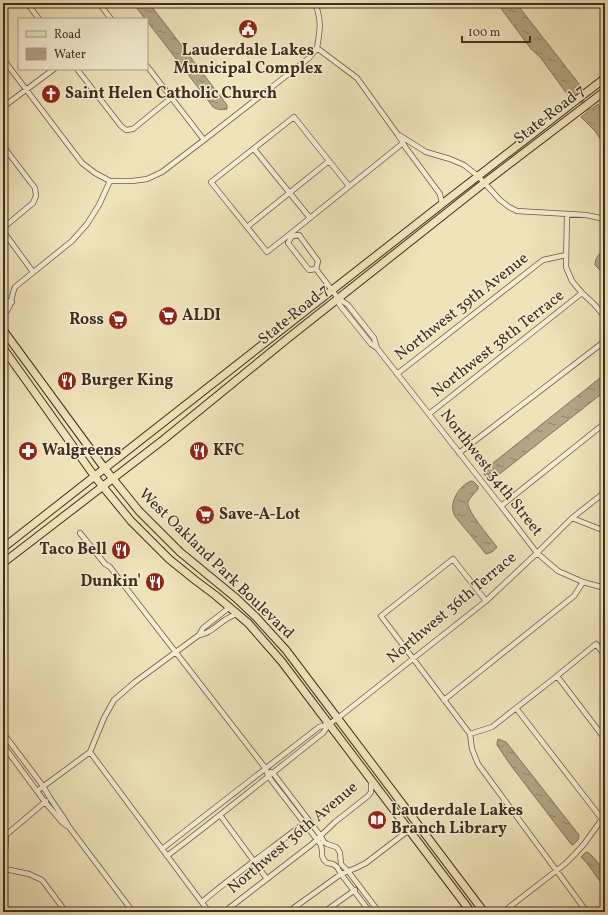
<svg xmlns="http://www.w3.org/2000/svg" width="608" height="915" font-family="Vollkorn,serif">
<defs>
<pattern id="water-ripples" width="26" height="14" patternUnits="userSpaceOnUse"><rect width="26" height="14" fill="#b4a586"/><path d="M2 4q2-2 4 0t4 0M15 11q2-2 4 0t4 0" fill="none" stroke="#94876d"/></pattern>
</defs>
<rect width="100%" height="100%" fill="#f0e3ba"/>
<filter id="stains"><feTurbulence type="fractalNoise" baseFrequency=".005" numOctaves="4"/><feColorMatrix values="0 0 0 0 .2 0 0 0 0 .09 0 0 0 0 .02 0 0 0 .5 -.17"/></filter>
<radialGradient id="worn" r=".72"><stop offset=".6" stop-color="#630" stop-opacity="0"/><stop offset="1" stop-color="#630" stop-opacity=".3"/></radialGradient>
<path fill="url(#water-ripples)" stroke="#85755e" d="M 133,3 L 149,3 L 227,105 L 227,109 C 222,110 218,110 213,107 L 147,21 L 147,19 L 145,19 Z
M 497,3 L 516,3 L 583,89 L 570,98 L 540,57 L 531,49 Z
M 598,104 L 599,107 L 605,111 L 605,146 L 595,131 L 581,117 Z
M 605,249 L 605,275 L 595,265 C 595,258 599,254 605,249 Z
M 605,374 L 605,391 L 497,476 L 487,478 L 484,474 L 485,472 L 488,467 Z
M 471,481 L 474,482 L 478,486 L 478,489 C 475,493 470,497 468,502 C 466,510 491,539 497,547 C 494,551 491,553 486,554 L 458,520 C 457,518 455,517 454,514 C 449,502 459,486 471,481 Z
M 498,739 L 506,742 L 579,835 L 578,840 L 573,845 L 571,844 L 512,767 L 497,745 L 497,743 Z
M 586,852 L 589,853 L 594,858 L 605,872 L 605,888 L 586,862 L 581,857 Z"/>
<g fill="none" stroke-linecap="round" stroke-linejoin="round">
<path stroke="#b4a586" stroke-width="4.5" d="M 573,90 L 593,115"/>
<defs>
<path id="minor" d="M 27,3 L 39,19
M 99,3 L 111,19
M 315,3 C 322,21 320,30 317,48 L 357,78 L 398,135 L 406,148 L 440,194 L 442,204
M 3,59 L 82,163 L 95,173 L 110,181
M 147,66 L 204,140
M 77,69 L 121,126 L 126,130 L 133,129 L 171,98
M 3,107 L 54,69
M 399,135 L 426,152 L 450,159 L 464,165 L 478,176 L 500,200 L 509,207 L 517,211 L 586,215 L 605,219
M 3,146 L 35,188 L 36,196 L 33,203 L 3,228
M 254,149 L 310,218
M 567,214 L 566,267 L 572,281 L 582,293 L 594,304 L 605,317
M 247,227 L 329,161
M 3,231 L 33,272
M 290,234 L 403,143
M 292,236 L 288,243 L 309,270 L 316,269 L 318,261 L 299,235 L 292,236 L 290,234 L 267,252 L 211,182 L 294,117 L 349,186
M 316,269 L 338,298 L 348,305 L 374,338 L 377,348
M 338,298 L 339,304 L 371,344 L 377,348 L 501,506 L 537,553 L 558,571 L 583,582 L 605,588
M 3,300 L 12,302
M 3,316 C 13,305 10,299 15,287 L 72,241 L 87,224 L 99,205 L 110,181 L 132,181 L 147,179 L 162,172 L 204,140 L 309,58 L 317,48
M 397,374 L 543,260 L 566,255
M 429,414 L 582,293
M 459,453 L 605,341
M 501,506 L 605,423
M 572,518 L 605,531
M 80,533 L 105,564 L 110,567 L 113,571 L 266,769 L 268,776 L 321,845 L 322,851 L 322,856 L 324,860 L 327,863 L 333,864 L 337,867 L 341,874 L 370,912
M 486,601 L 453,559 L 381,616 L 470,734 L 472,749 L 478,764 L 587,912
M 199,635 L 203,628 L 230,607
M 557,676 L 605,739
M 444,700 L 574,596 L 583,582
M 516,708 L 605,823
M 3,733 L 43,786 L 50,798 L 65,820 L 69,827 L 133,912
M 470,734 L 492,727 L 557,676 L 596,644 L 605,655
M 3,745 L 45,802 L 62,822 L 67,826
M 90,752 L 209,912
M 271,772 L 273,773 L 320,835 L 324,842 L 327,844 L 336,847 L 338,849 L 340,853 L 341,864 L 348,871 L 379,912
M 37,791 L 90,752 L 104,718 L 114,700 L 135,682 L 199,635 C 202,634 206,634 208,632 C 219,626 226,616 238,614
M 220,815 L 267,879
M 3,830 L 6,835 L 3,891
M 6,835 L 46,801
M 162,849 L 319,727 L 329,724 L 338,718 L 486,601 L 537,553 L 572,518 L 605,492
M 167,856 C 220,816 271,774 323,733 L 329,724
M 5,869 L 29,874 L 42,880 L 66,912
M 202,902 C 235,874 271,849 306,822
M 224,912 L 311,845 L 335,822 L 368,796 L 371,792 L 371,781
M 288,912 L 341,874 L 356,868 L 366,863 L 409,830
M 324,912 L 355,890
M 503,912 L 565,864 L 575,854 L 584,844 L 605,815"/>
<path id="primary" d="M 3,330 L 105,469 L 139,511 L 180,552 L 236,598 L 256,617 L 286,650 L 484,912
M 3,348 L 95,477 L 131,521 L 169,559 L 195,580 L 215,595 L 248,623 L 282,662 L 471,912
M 3,548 L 442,204 L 605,78
M 3,563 L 163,440 L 287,339 L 479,187 L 605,91"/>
</defs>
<use href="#minor" stroke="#6b5a47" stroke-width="6"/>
<use href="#primary" stroke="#3f2d21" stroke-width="9"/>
<use href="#minor" stroke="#f5edd2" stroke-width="4.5"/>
<use href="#primary" stroke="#f0e3ba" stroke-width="7"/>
</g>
<defs>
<symbol id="civic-disc" viewBox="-11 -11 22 22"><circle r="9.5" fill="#8f2418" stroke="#f5edd2"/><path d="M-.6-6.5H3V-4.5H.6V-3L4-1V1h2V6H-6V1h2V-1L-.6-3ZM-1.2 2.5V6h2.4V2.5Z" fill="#fff"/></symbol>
<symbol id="church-disc" viewBox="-11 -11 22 22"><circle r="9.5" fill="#8f2418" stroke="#f5edd2"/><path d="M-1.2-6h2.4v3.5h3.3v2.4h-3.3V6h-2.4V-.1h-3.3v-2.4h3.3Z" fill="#fff"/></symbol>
<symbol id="supermarket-disc" viewBox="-11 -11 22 22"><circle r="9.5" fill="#8f2418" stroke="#f5edd2"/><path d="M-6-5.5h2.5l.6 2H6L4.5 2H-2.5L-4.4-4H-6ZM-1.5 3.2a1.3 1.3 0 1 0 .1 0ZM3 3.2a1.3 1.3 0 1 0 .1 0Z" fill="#fff"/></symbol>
<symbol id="restaurant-disc" viewBox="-11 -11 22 22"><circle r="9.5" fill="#8f2418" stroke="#f5edd2"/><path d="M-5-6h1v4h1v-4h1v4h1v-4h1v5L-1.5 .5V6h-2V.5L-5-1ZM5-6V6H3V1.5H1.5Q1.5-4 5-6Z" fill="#fff"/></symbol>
<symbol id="pharmacy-disc" viewBox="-11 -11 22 22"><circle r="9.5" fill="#8f2418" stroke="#f5edd2"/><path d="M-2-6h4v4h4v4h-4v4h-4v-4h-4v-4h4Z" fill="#fff"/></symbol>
<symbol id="library-disc" viewBox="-11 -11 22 22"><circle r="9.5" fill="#8f2418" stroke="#f5edd2"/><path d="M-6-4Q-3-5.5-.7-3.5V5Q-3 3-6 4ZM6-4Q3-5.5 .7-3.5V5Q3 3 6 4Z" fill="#fff"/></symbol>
</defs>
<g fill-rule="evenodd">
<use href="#civic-disc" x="237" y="18" width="22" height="22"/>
<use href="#church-disc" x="40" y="83" width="22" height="22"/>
<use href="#supermarket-disc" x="157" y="305" width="22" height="22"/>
<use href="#supermarket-disc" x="107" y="309" width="22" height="22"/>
<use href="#restaurant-disc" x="56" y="370" width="22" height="22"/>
<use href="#pharmacy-disc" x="17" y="440" width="22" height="22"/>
<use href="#restaurant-disc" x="188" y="440" width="22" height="22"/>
<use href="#supermarket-disc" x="194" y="504" width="22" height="22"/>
<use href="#restaurant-disc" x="110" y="539" width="22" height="22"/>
<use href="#restaurant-disc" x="144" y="571" width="22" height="22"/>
<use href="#library-disc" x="366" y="809" width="22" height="22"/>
</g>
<g text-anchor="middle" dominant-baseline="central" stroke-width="3" stroke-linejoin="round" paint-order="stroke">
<g font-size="16" font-weight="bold" fill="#3f2d21" stroke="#f5edd2" text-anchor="start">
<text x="248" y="51" text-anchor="middle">Lauderdale Lakes<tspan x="248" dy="18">Municipal Complex</tspan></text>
<text x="65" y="94">Saint Helen Catholic Church</text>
<text x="182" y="316">ALDI</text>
<text x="104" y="320" text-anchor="end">Ross</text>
<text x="81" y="381">Burger King</text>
<text x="42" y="451">Walgreens</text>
<text x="213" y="451">KFC</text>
<text x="219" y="515">Save-A-Lot</text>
<text x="107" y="550" text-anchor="end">Taco Bell</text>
<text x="141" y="582" text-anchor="end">Dunkin'</text>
<text x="391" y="811">Lauderdale Lakes<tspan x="391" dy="18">Branch Library</tspan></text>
</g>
<g font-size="16" fill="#3f2d21" stroke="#f5edd2">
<text transform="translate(550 115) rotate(-38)">State Road 7</text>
<text transform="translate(462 307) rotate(-38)">Northwest 39th Avenue</text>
<text transform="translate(294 315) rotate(-39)">State Road 7</text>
<text transform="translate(498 344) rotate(-38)">Northwest 38th Terrace</text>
<text transform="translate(491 473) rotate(52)">Northwest 34th Street</text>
<text transform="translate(216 564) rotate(44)">West Oakland Park Boulevard</text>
<text transform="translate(452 608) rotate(-40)">Northwest 36th Terrace</text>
<text transform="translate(293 838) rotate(-40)">Northwest 36th Avenue</text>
</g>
</g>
<rect width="608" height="915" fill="none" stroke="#f0e3ba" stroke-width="16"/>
<rect x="4" y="4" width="600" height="907" fill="none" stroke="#3f2d21" stroke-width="2"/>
<rect x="8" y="8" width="592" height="899" fill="none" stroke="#3f2d21"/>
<rect x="18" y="18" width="130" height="52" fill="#f5edd2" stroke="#aca08b"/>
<rect x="26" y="31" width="20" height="6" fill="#f0e3ba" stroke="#aca08b"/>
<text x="54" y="38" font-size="12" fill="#3f2d21">Road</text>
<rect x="26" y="48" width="20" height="12" fill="url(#water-ripples)" stroke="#aca08b"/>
<text x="54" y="58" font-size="12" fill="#3f2d21">Water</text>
<path d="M462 36v6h68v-6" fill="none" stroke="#3f2d21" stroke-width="2"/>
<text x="468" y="36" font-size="12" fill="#3f2d21" stroke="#f5edd2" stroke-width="3" paint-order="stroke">100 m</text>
<rect width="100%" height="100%" filter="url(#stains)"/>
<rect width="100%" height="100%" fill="url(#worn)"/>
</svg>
